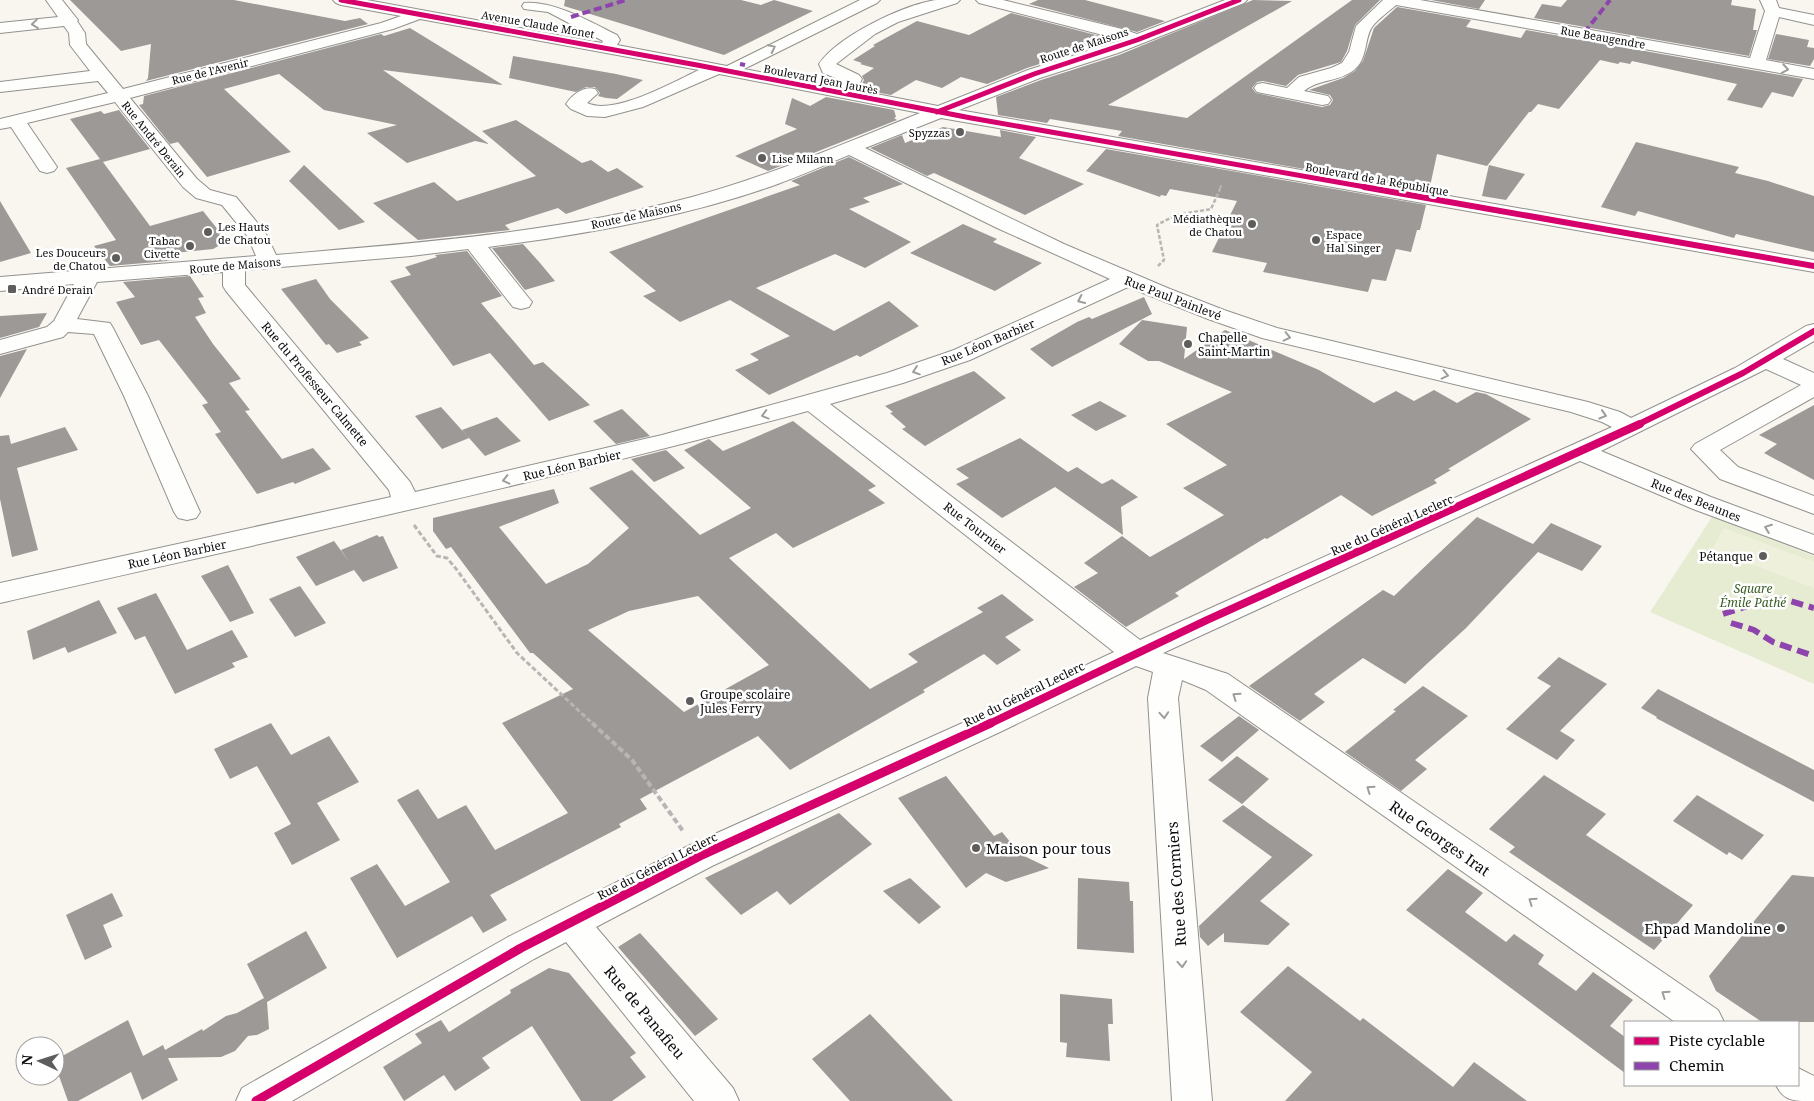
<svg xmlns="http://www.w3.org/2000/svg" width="1814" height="1101" font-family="'Noto Serif',serif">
<rect width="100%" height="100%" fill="#f9f6f0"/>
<path fill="#e6ecd2" d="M 1712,517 L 1814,556 L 1814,684 L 1650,612 Z"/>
<path fill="#eef0db" d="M 1724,528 L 1814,562 L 1814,588 L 1712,549 Z"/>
<path fill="#9c9996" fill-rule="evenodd" d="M 70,0 L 234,0 L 345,21 L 360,18 L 368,24 L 146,81 L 148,78 L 151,44 L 121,51 Z
M 565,0 L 741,0 L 761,5 L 774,0 L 813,11 L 724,55 L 564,6 Z
M 1038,0 L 1085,0 L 1165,21 L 1137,32 L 1029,4 Z
M 1253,0 L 1292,1 L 1108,105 L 1187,118 L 1352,0 L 1380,0 L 1355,25 L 1347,51 L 1341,62 L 1298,75 L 1286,86 L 1263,81 L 1257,82 L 1252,88 L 1256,93 L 1322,107 L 1330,105 L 1333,100 L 1330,95 L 1309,90 L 1343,78 L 1355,71 L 1363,61 L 1374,28 L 1397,7 L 1471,20 L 1466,27 L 1521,38 L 1526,30 L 1803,79 L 1793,97 L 1772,92 L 1762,108 L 1727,100 L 1737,84 L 1632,61 L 1630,64 L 1620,62 L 1618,64 L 1600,60 L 1559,109 L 1538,104 L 1531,112 L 1529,112 L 1487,166 L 1437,154 L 1429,191 L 1118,136 L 1122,131 L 1050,119 L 1047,123 L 998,115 L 996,97 L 1041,80 L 1119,55 Z
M 1431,0 L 1485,0 L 1479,9 Z
M 1567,0 L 1732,0 L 1731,5 L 1756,9 L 1753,30 L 1757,30 L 1749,56 L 1534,18 L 1542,4 L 1561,7 Z
M 1011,13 L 1115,40 L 1027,68 L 987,84 L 961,77 L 942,88 L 916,80 L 891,95 L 859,89 L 864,80 L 862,76 L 874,68 L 860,64 L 862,63 L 853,60 L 875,46 L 873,45 L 917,21 L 969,35 Z
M 410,28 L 503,85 L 383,70 L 489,144 L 475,141 L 407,163 L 367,133 L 397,125 L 324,110 L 279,74 L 224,89 L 291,152 L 207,177 L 178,142 L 170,144 L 139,105 L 143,104 L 144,96 L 381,34 L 384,36 Z
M 1776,34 L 1809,40 L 1807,47 L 1814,48 L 1814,59 L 1810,66 L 1768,59 Z
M 513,56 L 616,74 L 643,80 L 617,99 L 606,98 L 598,96 L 600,93 L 595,87 L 586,87 L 576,92 L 509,78 Z
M 826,97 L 894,110 L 896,117 L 894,118 L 897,120 L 768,171 L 735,156 L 797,129 L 785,124 L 792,98 L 810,106 Z
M 119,110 L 150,149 L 103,162 L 150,226 L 203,211 L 227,241 L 213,249 L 174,253 L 179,260 L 110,266 L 94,246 L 116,240 L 66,168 L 100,159 L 70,119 L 101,111 L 104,114 Z
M 516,120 L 582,163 L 591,160 L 608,172 L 617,168 L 644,187 L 566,214 L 558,208 L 505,225 L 510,230 L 418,240 L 373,203 L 434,182 L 457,201 L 536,176 L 482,131 Z
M 943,127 L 1001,137 L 1000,130 L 1036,137 L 1019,158 L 1084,184 L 1025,215 L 934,173 L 927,176 L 870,148 L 902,135 L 905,143 Z
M 1636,142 L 1739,167 L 1735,173 L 1768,181 L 1814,196 L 1814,252 L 1736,234 L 1734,238 L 1638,211 L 1635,216 L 1601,207 Z
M 1106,149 L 1426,205 L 1420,230 L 1417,230 L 1411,252 L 1396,249 L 1386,281 L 1372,279 L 1368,292 L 1263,272 L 1267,263 L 1212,252 L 1237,201 L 1170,189 L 1166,196 L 1161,195 L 1160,197 L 1086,171 Z
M 849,157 L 903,184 L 863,198 L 870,202 L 849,209 L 911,242 L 865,268 L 835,254 L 756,288 L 834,331 L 889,301 L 919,326 L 860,357 L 857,355 L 769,395 L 735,370 L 759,360 L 750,354 L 790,336 L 730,300 L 680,322 L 643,296 L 656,291 L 609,252 L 800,185 L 791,181 Z
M 304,165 L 365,222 L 339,230 L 289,181 Z
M 1489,165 L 1525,174 L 1506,200 L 1482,196 Z
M 0,201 L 31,253 L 0,262 Z
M 963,224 L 997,239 L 993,242 L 1042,263 L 995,291 L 910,253 Z
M 523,244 L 540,263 L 555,281 L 525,290 L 492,248 Z
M 467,251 L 502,296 L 481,303 L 534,365 L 543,362 L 590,405 L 549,421 L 490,353 L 453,366 L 390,281 L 411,275 L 405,267 L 437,257 L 435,255 Z
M 190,276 L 204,297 L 198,298 L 206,313 L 195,317 L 213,344 L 241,379 L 229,383 L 250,410 L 245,411 L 282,459 L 313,448 L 331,469 L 295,484 L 293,482 L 257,494 L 215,434 L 221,432 L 202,405 L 208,403 L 159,340 L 141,345 L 116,302 L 135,297 L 123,282 Z
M 316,279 L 330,299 L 369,338 L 359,342 L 362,345 L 337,353 L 329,344 L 326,345 L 281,289 Z
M 1144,297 L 1152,314 L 1052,367 L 1030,349 L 1077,322 L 1089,317 L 1092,319 Z
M 47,313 L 39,327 L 0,338 L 0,316 Z
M 1142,320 L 1187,327 L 1184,359 L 1225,330 L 1319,370 L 1374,403 L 1396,391 L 1414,401 L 1434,390 L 1457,403 L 1476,392 L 1486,394 L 1531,419 L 1448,469 L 1451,470 L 1434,480 L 1437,483 L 1372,516 L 1341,495 L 1267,539 L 1265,538 L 1175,593 L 1179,596 L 1126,627 L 1074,587 L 1098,573 L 1084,563 L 1122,536 L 1150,557 L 1224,515 L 1183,488 L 1227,465 L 1166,424 L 1232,392 L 1159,361 L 1148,361 L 1119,344 Z
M 27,349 L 0,398 L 0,356 Z
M 974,371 L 1006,398 L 925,446 L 902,429 L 906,427 L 890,413 L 893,412 L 885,406 Z
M 1100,401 L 1127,416 L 1096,431 L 1071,415 Z
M 1814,405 L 1814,480 L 1764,453 L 1777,444 L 1759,435 Z
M 441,407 L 469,438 L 442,449 L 415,416 Z
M 622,409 L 650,436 L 616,444 L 593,421 Z
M 497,417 L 521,441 L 485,456 L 462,430 Z
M 793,421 L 876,486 L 868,490 L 885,503 L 793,548 L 776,533 L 729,558 L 870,689 L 918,662 L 908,654 L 983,612 L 977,608 L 1002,594 L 1034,620 L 1005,637 L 1021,650 L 997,665 L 984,654 L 923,690 L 925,692 L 790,770 L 758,736 L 640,799 L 647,809 L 619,824 L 621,827 L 490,895 L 507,920 L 483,933 L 472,916 L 397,958 L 350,878 L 377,864 L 405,906 L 450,882 L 397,800 L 418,789 L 438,819 L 466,805 L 495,850 L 568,813 L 502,723 L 573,689 L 533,653 L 530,653 L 451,547 L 446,549 L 433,531 L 433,518 L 554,489 L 559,503 L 499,527 L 546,584 L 588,564 L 629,528 L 589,488 L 632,470 L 700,535 L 751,508 L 684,450 L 709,439 L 723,451 ZM 698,596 L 769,665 L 684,712 L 588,630 L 629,611 Z
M 65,427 L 78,450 L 17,468 L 38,550 L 12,557 L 0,499 L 0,436 L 9,435 L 11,444 Z
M 1020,438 L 1068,472 L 1077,467 L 1102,484 L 1112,479 L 1138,497 L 1121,507 L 1123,535 L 1055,487 L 1002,518 L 956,484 L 969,478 L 956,469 Z
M 666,450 L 685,468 L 654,482 L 631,459 Z
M 1477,517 L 1533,544 L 1551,523 L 1602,546 L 1582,571 L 1538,552 L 1466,628 L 1405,684 L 1363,658 L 1314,694 L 1325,702 L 1300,721 L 1249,686 L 1383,590 L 1394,596 Z
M 377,535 L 379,537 L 383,536 L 398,568 L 363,582 L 354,570 L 316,586 L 296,557 L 334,541 L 350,563 L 341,550 Z
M 228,565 L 254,613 L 230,622 L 201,576 Z
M 300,586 L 326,623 L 295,637 L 269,599 Z
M 156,593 L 187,650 L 232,630 L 248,657 L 232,663 L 235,667 L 175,694 L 145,636 L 135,640 L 117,608 Z
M 99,600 L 117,633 L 68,653 L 65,647 L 33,660 L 27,631 Z
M 1559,657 L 1607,684 L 1560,731 L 1575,740 L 1557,760 L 1506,729 L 1551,686 L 1537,678 Z
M 1423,686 L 1468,716 L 1415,760 L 1427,769 L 1401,791 L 1345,752 L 1396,711 L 1393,710 Z
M 1658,689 L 1814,770 L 1814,802 L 1656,718 L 1657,717 L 1641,708 Z
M 1239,716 L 1259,730 L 1222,762 L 1200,746 Z
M 271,723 L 291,755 L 329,736 L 359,782 L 317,803 L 340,840 L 292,865 L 274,833 L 291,824 L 257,766 L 230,779 L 214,749 Z
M 1237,756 L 1269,779 L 1242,804 L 1208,780 Z
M 1544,775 L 1606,814 L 1586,835 L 1693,905 L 1654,950 L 1509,852 L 1515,847 L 1489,829 Z
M 946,776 L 994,836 L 1002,832 L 1020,854 L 1049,868 L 1006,882 L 986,873 L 966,888 L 898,798 Z
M 1697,795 L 1764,835 L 1742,860 L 1729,852 L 1727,855 L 1673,821 Z
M 1243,805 L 1313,855 L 1260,901 L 1290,924 L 1268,945 L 1224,942 L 1224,933 L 1208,946 L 1200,937 L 1199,926 L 1272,857 L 1222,821 Z
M 839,813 L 872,844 L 790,905 L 777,891 L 741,915 L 705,878 Z
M 1448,869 L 1483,893 L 1465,912 L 1506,942 L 1514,934 L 1544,955 L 1538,964 L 1576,991 L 1593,972 L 1633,1000 L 1610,1026 L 1625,1037 L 1625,1073 L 1406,910 Z
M 1792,875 L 1814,877 L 1814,1022 L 1762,1022 L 1716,991 L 1709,976 Z
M 910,878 L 941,907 L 919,924 L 883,891 Z
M 1078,878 L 1129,882 L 1130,901 L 1133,901 L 1134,953 L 1077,949 Z
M 112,893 L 123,916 L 103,925 L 112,947 L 85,960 L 66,915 Z
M 306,931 L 327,968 L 267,1002 L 269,1029 L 257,1035 L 248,1036 L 235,1051 L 221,1057 L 168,1058 L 178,1080 L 142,1100 L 131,1072 L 78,1101 L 68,1101 L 55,1065 L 55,1060 L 128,1020 L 143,1056 L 163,1045 L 165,1050 L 202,1029 L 203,1031 L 226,1016 L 237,1013 L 264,998 L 247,964 Z
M 640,933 L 718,1019 L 695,1036 L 618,947 Z
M 1288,966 L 1360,1021 L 1363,1018 L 1453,1087 L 1474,1062 L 1527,1101 L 1285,1101 L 1312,1072 L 1240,1012 Z
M 549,968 L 569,973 L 636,1053 L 630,1057 L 646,1077 L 612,1101 L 581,1101 L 532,1026 L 482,1058 L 490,1068 L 455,1091 L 444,1075 L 404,1101 L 383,1067 L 422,1043 L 415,1034 L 441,1020 L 449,1032 L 511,993 L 510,990 Z
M 1060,994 L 1112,999 L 1113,1024 L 1108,1024 L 1110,1061 L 1066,1057 L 1067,1043 L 1060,1042 Z
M 870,1014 L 953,1101 L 850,1101 L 812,1059 Z"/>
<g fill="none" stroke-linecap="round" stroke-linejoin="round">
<defs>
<path id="minor" d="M 46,0 L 62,0 L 78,20 L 77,21 L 85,33 L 86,44 L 123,89 L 381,23 L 401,16 L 341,5 L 336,3 L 333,0 L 367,0 L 602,43 L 603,41 L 548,12 L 524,9 L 522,6 L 524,3 C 553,0 591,22 617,35 L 620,40 L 617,45 L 727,66 L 860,0 L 880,0 L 877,3 L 744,69 L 840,87 L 843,81 L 823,73 L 819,64 C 838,36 903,5 936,0 C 944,0 952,0 960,0 L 957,3 L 898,22 L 875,34 L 836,64 L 859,75 L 862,79 L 856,90 L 938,106 L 1028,70 L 1122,40 L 979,3 L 976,0 L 1003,0 L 1122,29 L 1137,34 L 1225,0 L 1247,0 L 1244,3 L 1118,53 L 1040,78 L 959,110 L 1814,260 L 1814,272 L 941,118 L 865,148 L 1064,244 L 1170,289 L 1224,310 L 1277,328 L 1588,402 L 1620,412 L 1631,418 L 1735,368 L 1806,326 L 1814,324 L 1814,341 L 1783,359 L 1814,373 L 1814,397 L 1720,450 L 1738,467 L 1814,496 L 1814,514 L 1720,479 L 1691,449 L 1695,444 L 1801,385 L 1766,369 L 1601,451 L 1711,497 L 1814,535 L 1814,554 L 1693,509 L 1580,461 L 1163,653 L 1228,674 L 1718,1010 L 1724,1022 L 1675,1022 L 1206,690 L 1182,680 L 1178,698 L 1212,1101 L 1172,1101 L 1148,698 L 1153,672 L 1136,666 L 1000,732 L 712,866 L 596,927 L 733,1088 L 739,1101 L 694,1101 L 566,942 L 534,959 L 292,1101 L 236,1101 L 242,1088 L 508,937 L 688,846 L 978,716 L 1114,652 L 808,411 C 541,483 270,541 0,603 L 0,583 L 391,497 L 389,490 L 226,291 L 223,286 L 223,272 L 97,282 L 77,319 L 110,323 L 113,328 L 148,396 L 200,512 L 196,518 L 187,520 L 178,518 L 174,512 L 124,396 L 94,334 L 68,332 L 63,337 L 0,354 L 0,340 L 47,327 L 54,321 L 74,284 L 0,291 L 0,277 L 256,256 L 248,237 L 222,205 L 196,198 L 183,187 L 115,102 L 27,123 L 57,167 L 54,171 L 47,173 L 40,171 L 11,127 L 0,129 L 0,119 L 108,93 L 98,81 L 0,92 L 0,82 L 90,71 L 70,45 L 69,33 L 64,26 L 0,33 L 0,23 L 58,17 ZM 420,19 L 699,70 C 673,82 614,116 587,103 L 598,93 L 595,89 C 584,86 573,94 566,104 L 571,109 L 587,116 L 605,117 L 643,107 L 719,74 L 920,113 C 845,143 770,176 692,197 C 557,233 416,243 276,255 L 265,232 L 236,197 L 210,190 L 197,179 L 130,98 L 393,29 ZM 849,155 L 997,228 L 1110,279 L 954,350 L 887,373 L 662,435 L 415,492 L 410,482 L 245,285 L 245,270 L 411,256 L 468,249 L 513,307 L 521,309 L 529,307 L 532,302 L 488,247 C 582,235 686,217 775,185 C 800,176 824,165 849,155 ZM 1128,287 L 1208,319 L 1262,338 L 1571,412 L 1602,422 L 1612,427 L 1140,640 L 830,404 L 903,383 L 970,360 Z
M 1383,0 L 1420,0 L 1750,58 L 1765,11 L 1760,0 L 1776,0 L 1779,8 L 1814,15 L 1814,25 L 1779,17 L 1766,60 L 1814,69 L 1814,79 L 1396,5 C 1388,12 1378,19 1372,27 C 1364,39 1368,59 1354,70 C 1339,82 1318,79 1304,91 L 1328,96 L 1331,100 L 1328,104 L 1322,105 L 1257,92 L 1254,88 L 1257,84 L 1263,83 L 1287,88 L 1299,77 L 1331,68 L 1342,63 L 1349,52 L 1356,26 Z
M 1798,1068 L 1814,1076 L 1814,1101 C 1793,1101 1784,1101 1776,1085 L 1798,1085 Z"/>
</defs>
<use href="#minor" stroke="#92918e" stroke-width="2"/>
<path stroke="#b7b6b5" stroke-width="2" stroke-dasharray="3 2" stroke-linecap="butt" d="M 1220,188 L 1222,184"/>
<path stroke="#b7b6b5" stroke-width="2.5" stroke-dasharray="4 2" stroke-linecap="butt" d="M 1158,266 L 1164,260 L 1157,225 L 1176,215 L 1211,209 L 1221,187"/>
<path stroke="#b7b6b5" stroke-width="3" stroke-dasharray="5 2.5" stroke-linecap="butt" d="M 414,525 L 437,556 L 447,558 L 457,570 L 517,653 L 593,724"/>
<path stroke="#b7b6b5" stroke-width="4" stroke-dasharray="6 3" stroke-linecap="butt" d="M 592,723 L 632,760 L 683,831"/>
<use href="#minor" fill="#fefefd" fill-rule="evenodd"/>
<path stroke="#8e44ad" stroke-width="4" stroke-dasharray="8 4" stroke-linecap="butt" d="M 571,17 L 626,0
M 1584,33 L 1610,0
M 740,64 L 745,65"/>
<path stroke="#8e44ad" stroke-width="6" stroke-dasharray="12 6" stroke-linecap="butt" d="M 1723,614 L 1751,605 L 1764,604 L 1767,600 L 1790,601 L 1814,608
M 1731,623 L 1754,630 L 1773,642 L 1814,656"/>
<defs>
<path id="cycleway-far3" d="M 341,0 L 697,65 L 971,118 L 1371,188
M 937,112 L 1034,74 L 1137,40 L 1239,0"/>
<path id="cycleway-far2" d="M 1364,187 L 1814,266
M 1637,425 L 1743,373 L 1814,331"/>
<path id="cycleway-far1" d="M 989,724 L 1207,620 L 1640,424"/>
<path id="cycleway" d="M 256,1101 L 521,948 L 700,856 L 991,723"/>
</defs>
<use href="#cycleway-far3" stroke="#fff" stroke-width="7"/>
<use href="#cycleway-far2" stroke="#fff" stroke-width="9"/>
<use href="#cycleway-far1" stroke="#fff" stroke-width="11"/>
<use href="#cycleway" stroke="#fff" stroke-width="12"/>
<use href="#cycleway-far3" stroke="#d6006c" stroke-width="5"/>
<use href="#cycleway-far2" stroke="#d6006c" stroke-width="6"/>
<use href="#cycleway-far1" stroke="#d6006c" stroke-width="8"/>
<use href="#cycleway" stroke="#d6006c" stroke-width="9"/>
</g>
<defs><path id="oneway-chevron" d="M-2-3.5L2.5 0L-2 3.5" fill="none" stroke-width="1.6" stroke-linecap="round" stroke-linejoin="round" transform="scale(1.25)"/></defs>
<g stroke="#9d9d9c">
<use href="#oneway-chevron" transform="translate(35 24) rotate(174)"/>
<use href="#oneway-chevron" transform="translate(772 48) rotate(-26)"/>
<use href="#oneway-chevron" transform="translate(1785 69) rotate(10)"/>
<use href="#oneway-chevron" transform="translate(1081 300) rotate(155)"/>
<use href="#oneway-chevron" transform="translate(1287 337) rotate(13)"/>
<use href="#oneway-chevron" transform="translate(916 371) rotate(161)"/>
<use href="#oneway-chevron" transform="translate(1445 375) rotate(13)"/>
<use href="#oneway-chevron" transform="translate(765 415) rotate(165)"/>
<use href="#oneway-chevron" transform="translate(1603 415) rotate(17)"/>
<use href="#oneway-chevron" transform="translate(506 480) rotate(167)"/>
<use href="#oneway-chevron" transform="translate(1768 528) rotate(-159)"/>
<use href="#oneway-chevron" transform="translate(1236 696) rotate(-145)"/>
<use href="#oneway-chevron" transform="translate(1164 715) rotate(86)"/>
<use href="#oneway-chevron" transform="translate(1370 789) rotate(-145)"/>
<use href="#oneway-chevron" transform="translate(1532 901) rotate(-145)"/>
<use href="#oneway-chevron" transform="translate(1182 964) rotate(86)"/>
<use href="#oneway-chevron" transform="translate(1665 994) rotate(-145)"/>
</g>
<g fill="#5e5d5b" stroke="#fff" stroke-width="2">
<circle cx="960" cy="132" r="5"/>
<circle cx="762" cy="158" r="5"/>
<circle cx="1252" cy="224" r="5"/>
<circle cx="208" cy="232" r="5"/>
<circle cx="1316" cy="240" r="5"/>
<circle cx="190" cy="246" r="5"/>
<circle cx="116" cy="258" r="5"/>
<rect x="7" y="284" width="10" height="10" rx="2.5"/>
<circle cx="1188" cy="344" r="5"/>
<circle cx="1763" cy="556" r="5"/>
<circle cx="690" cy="701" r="5"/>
<circle cx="976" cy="848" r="5"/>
<circle cx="1781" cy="928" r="5"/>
</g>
<g text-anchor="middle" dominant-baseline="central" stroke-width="5" stroke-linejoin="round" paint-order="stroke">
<g font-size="11" fill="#0b0b0b" stroke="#fff">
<text transform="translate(538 24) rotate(10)">Avenue Claude Monet</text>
<text transform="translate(1603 37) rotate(10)">Rue Beaugendre</text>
<text transform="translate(1084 45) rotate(-18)">Route de Maisons</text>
<text transform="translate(210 71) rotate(-14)">Rue de l'Avenir</text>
<text transform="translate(821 79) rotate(11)">Boulevard Jean Jaurès</text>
<text transform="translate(154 139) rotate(51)">Rue André Derain</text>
<text transform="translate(1377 179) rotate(10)">Boulevard de la République</text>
<text transform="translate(636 215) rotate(-12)">Route de Maisons</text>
<text transform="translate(235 265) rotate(-5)">Route de Maisons</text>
</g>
<g font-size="11" fill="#0b0b0b" stroke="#fff" text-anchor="end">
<text x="950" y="132">Spyzzas</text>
<text x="772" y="158" text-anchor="start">Lise Milann</text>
<text x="1242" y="218">Médiathèque<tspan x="1242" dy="13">de Chatou</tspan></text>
<text x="218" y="226" text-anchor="start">Les Hauts<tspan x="218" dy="13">de Chatou</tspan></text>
<text x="1326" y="234" text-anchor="start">Espace<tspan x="1326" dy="13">Hal Singer</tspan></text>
<text x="180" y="240">Tabac<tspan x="180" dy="13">Civette</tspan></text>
<text x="106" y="252">Les Douceurs<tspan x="106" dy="13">de Chatou</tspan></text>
<text x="22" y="289" text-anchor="start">André Derain</text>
</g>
<g font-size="12" fill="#0b0b0b" stroke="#fff">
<text transform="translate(1173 298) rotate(21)">Rue Paul Painlevé</text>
<text transform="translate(988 342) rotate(-23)">Rue Léon Barbier</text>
<text transform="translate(315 384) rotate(50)">Rue du Professeur Calmette</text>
<text transform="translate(572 465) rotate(-13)">Rue Léon Barbier</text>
<text transform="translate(1696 500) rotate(22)">Rue des Beaunes</text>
<text transform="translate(1392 525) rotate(-24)">Rue du Général Leclerc</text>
<text transform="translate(975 528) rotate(38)">Rue Tournier</text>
<text transform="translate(177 554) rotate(-12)">Rue Léon Barbier</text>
<text transform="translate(1024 694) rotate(-26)">Rue du Général Leclerc</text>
<text transform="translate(657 866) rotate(-27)">Rue du Général Leclerc</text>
</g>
<g font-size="12" fill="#0b0b0b" stroke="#fff" text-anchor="start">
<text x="1198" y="337">Chapelle<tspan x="1198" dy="14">Saint-Martin</tspan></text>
<text x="1753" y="556" text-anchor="end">Pétanque</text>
<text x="700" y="694">Groupe scolaire<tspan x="700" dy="14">Jules Ferry</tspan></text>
</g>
<g font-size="12" font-style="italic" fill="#385c23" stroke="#fff">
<text x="1753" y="588">Square<tspan x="1753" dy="14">Émile Pathé</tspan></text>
</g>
<g font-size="15" fill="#0b0b0b" stroke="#fff">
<text transform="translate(1440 838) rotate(35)">Rue Georges Irat</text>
<text transform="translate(1176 884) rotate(-94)">Rue des Cormiers</text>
<text transform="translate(645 1012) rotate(50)">Rue de Panafieu</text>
</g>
<g font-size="15" fill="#0b0b0b" stroke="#fff" text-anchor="start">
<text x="986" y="848">Maison pour tous</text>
<text x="1771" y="928" text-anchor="end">Ehpad Mandoline</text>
</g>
</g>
<rect x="1624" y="1021" width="175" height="65" fill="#ffffff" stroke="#9d9d9d"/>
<rect x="1634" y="1037" width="25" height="8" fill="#d6006c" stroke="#9d9d9d"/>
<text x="1669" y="1046" font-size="15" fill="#0b0b0b">Piste cyclable</text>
<rect x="1634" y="1062" width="25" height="8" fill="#8e44ad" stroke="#9d9d9d"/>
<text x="1669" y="1071" font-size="15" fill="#0b0b0b">Chemin</text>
<g transform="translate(40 1061) rotate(274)"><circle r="24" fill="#ffffff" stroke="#9d9d9d"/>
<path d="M0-4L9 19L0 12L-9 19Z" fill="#5e5d5b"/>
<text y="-8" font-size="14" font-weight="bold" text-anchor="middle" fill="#0b0b0b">N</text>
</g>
</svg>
